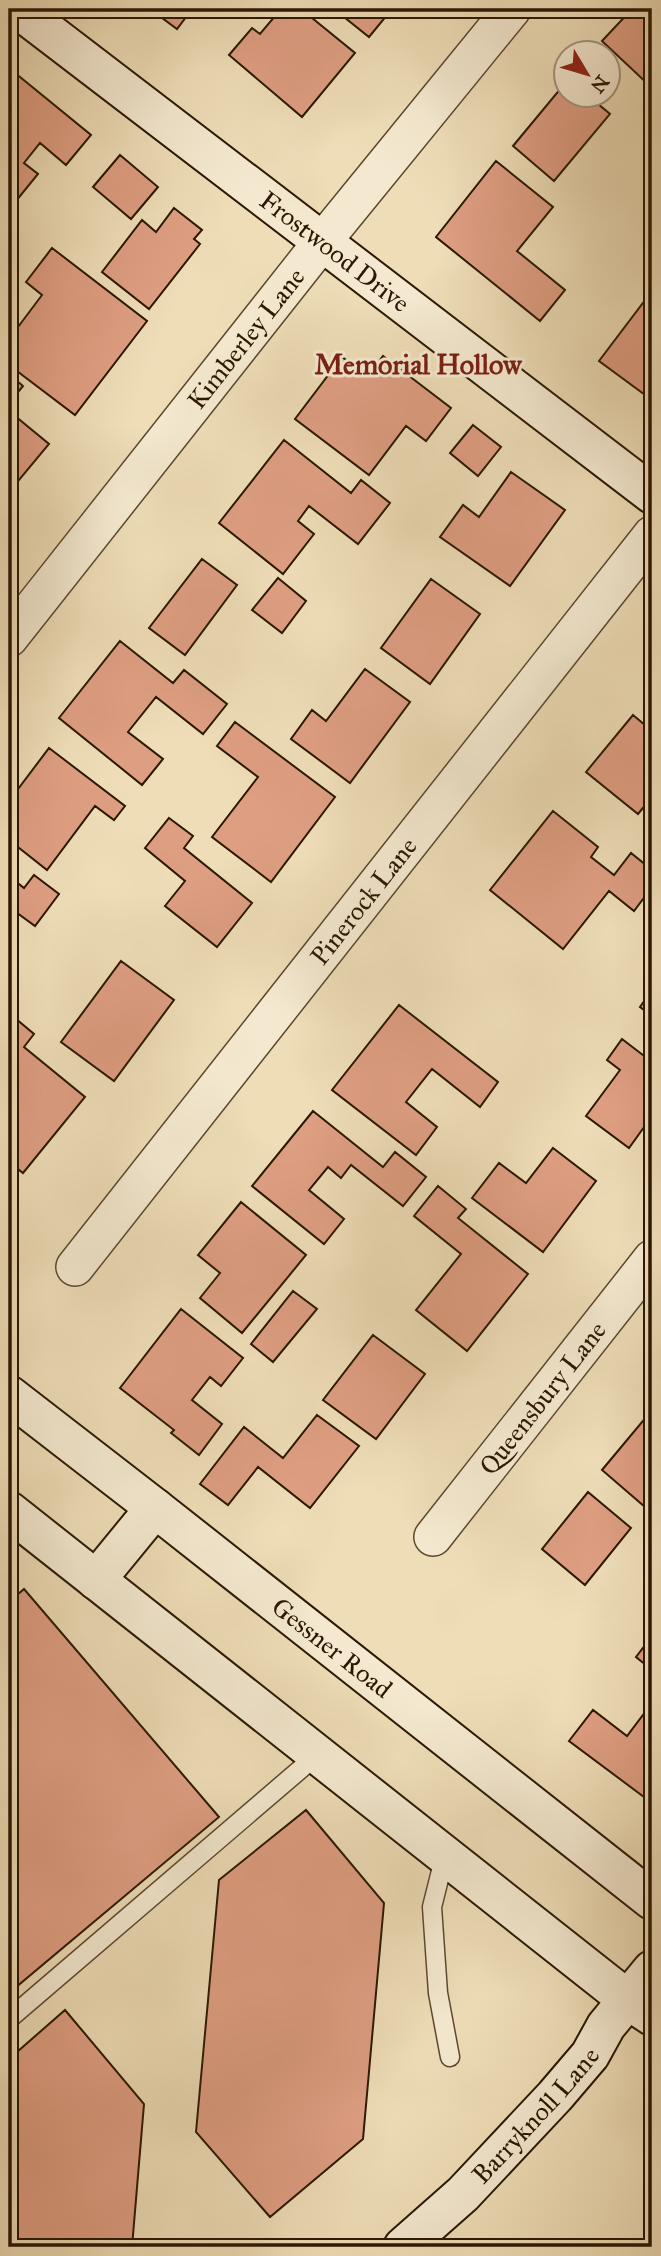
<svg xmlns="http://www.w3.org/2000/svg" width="661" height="2256" font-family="'IM FELL Great Primer',serif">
<rect width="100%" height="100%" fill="#eeddb7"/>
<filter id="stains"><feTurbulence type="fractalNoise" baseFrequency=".00286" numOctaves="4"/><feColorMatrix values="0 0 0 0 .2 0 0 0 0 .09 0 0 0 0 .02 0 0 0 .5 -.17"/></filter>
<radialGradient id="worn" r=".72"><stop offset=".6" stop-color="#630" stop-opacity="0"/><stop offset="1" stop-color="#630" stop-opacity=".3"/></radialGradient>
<path fill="#de9e82" stroke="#2b1702" stroke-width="2" d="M 150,9 L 192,9 L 177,29 Z
M 281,9 L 301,9 L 355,53 L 302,117 L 229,55 L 252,28 L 260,34 Z
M 334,9 L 392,9 L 369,37 Z
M 632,9 L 652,9 L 652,88 L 602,41 Z
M 9,68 L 91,135 L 66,165 L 40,143 L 24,163 L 38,174 L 16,201 L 9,195 Z
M 566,82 L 566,94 L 586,94 L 610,114 L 554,181 L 513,146 Z
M 120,155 L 158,187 L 131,219 L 93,187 Z
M 496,161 L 553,207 L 517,251 L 565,290 L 540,321 L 436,237 Z
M 174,208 L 202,230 L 194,239 L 200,244 L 149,309 L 102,272 L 142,220 L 156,232 Z
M 52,248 L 147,321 L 75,415 L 9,365 L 9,339 L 42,295 L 26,282 Z
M 652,291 L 652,400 L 599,361 Z
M 383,356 L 451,408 L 426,441 L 406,426 L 369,475 L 295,419 L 342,357 L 368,376 Z
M 9,374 L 23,386 L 9,403 Z
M 9,411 L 49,444 L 9,492 Z
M 473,425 L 501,447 L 478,476 L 450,453 Z
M 284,440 L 351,493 L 361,480 L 390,503 L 358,544 L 309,506 L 298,521 L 314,534 L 283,574 L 219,523 Z
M 511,472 L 565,510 L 510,586 L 440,537 L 463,505 L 479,517 Z
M 202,559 L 237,585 L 185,655 L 149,628 Z
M 278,578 L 306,601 L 282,633 L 252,610 Z
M 431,579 L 480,614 L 430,684 L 381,648 Z
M 120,641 L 173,683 L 184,670 L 227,704 L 203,734 L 156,697 L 128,732 L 163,759 L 142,785 L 59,718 Z
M 365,669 L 410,702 L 350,783 L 291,739 L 312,710 L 326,721 Z
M 633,715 L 652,731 L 652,797 L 638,814 L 586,772 Z
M 235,722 L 335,797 L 271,882 L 212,837 L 258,777 L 217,746 Z
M 49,748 L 125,806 L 114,820 L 95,806 L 47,870 L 9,840 L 9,801 Z
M 553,811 L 598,847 L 591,857 L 614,875 L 631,853 L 652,870 L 652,887 L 634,911 L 609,891 L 563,949 L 490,890 Z
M 169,818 L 193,836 L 184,848 L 252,903 L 217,947 L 165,906 L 185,881 L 145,848 Z
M 34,875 L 59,894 L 35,926 L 9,907 L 9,876 L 24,888 Z
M 121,961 L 174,1000 L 114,1081 L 61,1042 Z
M 652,990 L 652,1016 L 640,1007 Z
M 399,1005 L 498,1082 L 480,1107 L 432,1069 L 406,1102 L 437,1127 L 416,1155 L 332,1090 Z
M 9,1013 L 34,1034 L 24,1047 L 85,1097 L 23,1173 L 9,1162 Z
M 622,1039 L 652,1062 L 652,1116 L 629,1148 L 586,1116 L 620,1070 L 607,1060 Z
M 313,1111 L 383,1167 L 395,1152 L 426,1177 L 403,1206 L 351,1165 L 341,1178 L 328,1167 L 309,1190 L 344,1219 L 324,1244 L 252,1186 Z
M 553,1148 L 596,1181 L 543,1252 L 472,1198 L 499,1163 L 526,1183 Z
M 438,1186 L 466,1209 L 458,1218 L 528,1274 L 467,1351 L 416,1310 L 461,1254 L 414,1216 Z
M 241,1202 L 306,1255 L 242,1333 L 200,1298 L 220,1273 L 198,1255 Z
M 293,1291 L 317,1309 L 273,1362 L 251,1344 Z
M 181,1309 L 243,1358 L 221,1386 L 210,1377 L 192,1400 L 222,1424 L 199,1455 L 171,1433 L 174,1430 L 120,1388 Z
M 373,1335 L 425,1374 L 376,1439 L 323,1400 Z
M 652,1410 L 652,1513 L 602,1470 Z
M 317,1415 L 359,1446 L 310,1508 L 258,1467 L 228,1505 L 200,1484 L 244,1427 L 283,1458 Z
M 588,1492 L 631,1528 L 585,1585 L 542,1549 Z
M 24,1589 L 219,1817 L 9,1993 L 9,1602 Z
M 652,1636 L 652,1670 L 636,1657 Z
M 652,1703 L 652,1803 L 569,1741 L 593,1710 L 627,1736 Z
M 306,1810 L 384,1903 L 363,2139 L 270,2217 L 196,2132 L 219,1880 Z
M 65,2010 L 144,2104 L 132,2247 L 9,2247 L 9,2059 Z"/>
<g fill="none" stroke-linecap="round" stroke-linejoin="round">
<defs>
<path id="lane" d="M 445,1855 L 432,1907 L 438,1993 L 450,2057
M 9,2019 L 317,1755"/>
<g id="street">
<path id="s1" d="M 9,638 L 322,242 L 512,9"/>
<path id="s2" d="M 75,1267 L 652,535"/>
<path id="s3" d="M 433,1537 L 652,1259"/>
</g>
<g id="secondary">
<path id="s4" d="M 18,9 L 652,494"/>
<path id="s5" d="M 9,1395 L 155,1508 L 652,1900"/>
<path d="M 9,1511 L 628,2000 L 652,2016"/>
<path d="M 96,1580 L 155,1508"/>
<path id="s6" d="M 403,2247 L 463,2194 L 555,2096 L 590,2055 L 606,2026 L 652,1970"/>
</g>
</defs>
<use href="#lane" stroke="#5c482f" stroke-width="21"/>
<use href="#street" stroke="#5c482f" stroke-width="40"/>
<use href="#secondary" stroke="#2b1702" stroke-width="42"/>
<use href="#lane" stroke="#f4e9d0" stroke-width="18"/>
<use href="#street" stroke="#f4e9d0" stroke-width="37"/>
<use href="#secondary" stroke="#f4e9d0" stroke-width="38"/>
</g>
<g text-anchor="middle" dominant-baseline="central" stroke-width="6" stroke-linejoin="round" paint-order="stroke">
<g font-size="26" fill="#2b1702" stroke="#f4e9d0">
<text stroke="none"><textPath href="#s4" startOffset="399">Frostwood Drive</textPath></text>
<text stroke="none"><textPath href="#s1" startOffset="382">Kimberley Lane</textPath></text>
<text stroke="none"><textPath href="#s2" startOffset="466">Pinerock Lane</textPath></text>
<text stroke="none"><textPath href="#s3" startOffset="177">Queensbury Lane</textPath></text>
<text stroke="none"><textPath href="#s5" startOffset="410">Gessner Road</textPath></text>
<text stroke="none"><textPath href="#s6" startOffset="187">Barryknoll Lane</textPath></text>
</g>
<g font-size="28" font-weight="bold" fill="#7a1f14" stroke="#f4e9d0">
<text x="418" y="364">Memorial Hollow</text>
</g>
</g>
<rect width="661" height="2256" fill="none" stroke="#eeddb7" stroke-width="35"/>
<rect x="10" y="10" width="640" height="2235" fill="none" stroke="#2b1702" stroke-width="3.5"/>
<rect x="18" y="18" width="626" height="2221" fill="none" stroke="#2b1702" stroke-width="2"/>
<g transform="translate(587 74) rotate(128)"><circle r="33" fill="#f4e9d0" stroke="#a4957e" stroke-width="2"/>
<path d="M0-5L12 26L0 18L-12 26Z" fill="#8f2418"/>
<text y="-10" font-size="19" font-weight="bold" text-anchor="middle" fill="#2b1702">N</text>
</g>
<rect width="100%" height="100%" filter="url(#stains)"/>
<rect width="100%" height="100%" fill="url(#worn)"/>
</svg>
